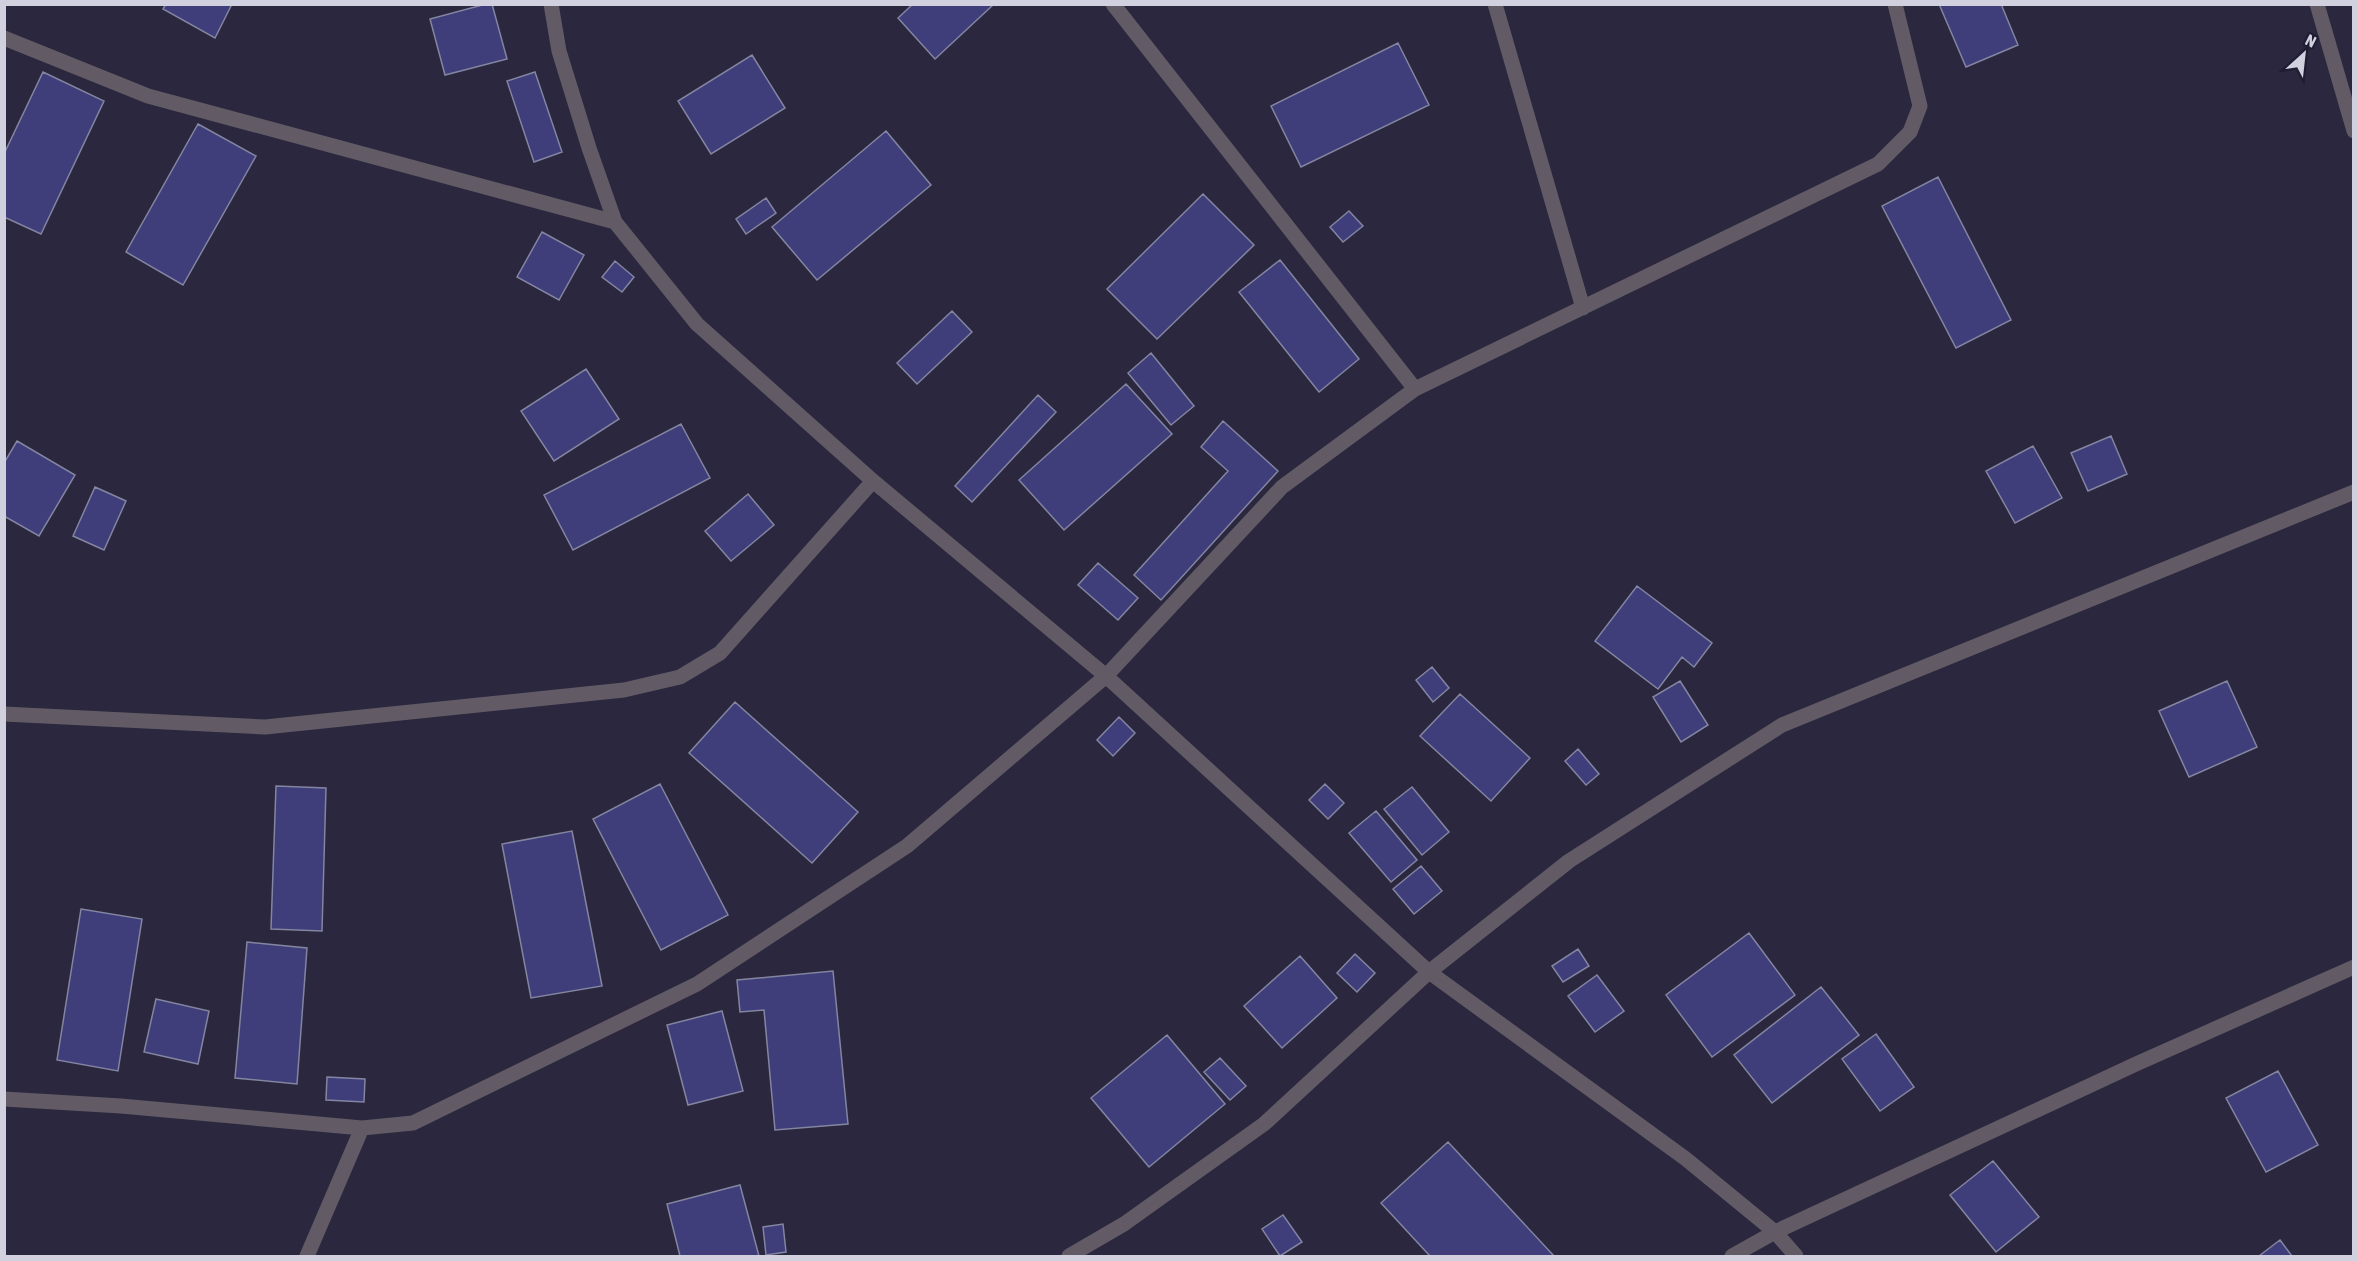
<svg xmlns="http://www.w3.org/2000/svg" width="2358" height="1261" font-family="'Asap Condensed',sans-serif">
<rect width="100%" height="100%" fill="#2a273e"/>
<path fill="#3f3d7a" stroke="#8385a1" stroke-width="1.5" d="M 166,4 L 232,4 L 215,38 L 163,9 Z
M 486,4 L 492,4 L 507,59 L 445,75 L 430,19 Z
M 913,4 L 994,4 L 935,59 L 898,18 Z
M 1939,4 L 2001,4 L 2018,45 L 1966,67 Z
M 1398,43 L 1429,105 L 1301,167 L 1271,106 Z
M 752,55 L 785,108 L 711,154 L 678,101 Z
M 43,72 L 104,101 L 41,234 L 4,217 L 4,154 Z
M 535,72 L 562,152 L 534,162 L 507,81 Z
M 198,124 L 256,156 L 183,285 L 126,252 Z
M 886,131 L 931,185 L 817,280 L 772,227 Z
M 1938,177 L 2011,320 L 1956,348 L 1882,206 Z
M 1203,194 L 1254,245 L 1157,339 L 1107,289 Z
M 766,198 L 776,213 L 746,234 L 736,219 Z
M 1349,211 L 1363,226 L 1343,242 L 1330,227 Z
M 542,232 L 584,255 L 559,300 L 517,277 Z
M 1280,260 L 1359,359 L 1319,392 L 1239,292 Z
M 615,261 L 634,277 L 622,292 L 602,277 Z
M 952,311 L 972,332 L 917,384 L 897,363 Z
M 1151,353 L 1194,406 L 1171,425 L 1128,373 Z
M 586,369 L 619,419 L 554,461 L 521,411 Z
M 1126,384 L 1172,434 L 1064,530 L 1019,480 Z
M 1038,395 L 1056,412 L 972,502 L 955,486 Z
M 1223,421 L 1278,471 L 1161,600 L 1134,575 L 1228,471 L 1201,447 Z
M 681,424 L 710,478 L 573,550 L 544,495 Z
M 2111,436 L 2127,474 L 2088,491 L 2071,453 Z
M 17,441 L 75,475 L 39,536 L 4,516 L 4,463 Z
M 2033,446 L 2062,498 L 2015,523 L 1986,471 Z
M 95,487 L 126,501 L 104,550 L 73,536 Z
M 748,494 L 774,525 L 731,561 L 705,531 Z
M 1098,563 L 1138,598 L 1118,620 L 1078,585 Z
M 1637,586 L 1712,643 L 1694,667 L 1682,657 L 1658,689 L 1595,641 Z
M 1432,667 L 1449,688 L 1433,702 L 1416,680 Z
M 1680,681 L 1708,725 L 1681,742 L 1653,697 Z
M 2227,681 L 2257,747 L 2189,777 L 2159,711 Z
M 1460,694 L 1530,758 L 1491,801 L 1420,736 Z
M 735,702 L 858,812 L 812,863 L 689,753 Z
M 1119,717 L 1135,733 L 1113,756 L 1097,740 Z
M 1578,749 L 1599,774 L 1586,785 L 1565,761 Z
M 660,784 L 728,915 L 661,950 L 593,819 Z
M 1325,784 L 1344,803 L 1328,819 L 1309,800 Z
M 276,786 L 326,788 L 322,931 L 271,929 Z
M 1412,787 L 1449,832 L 1422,855 L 1384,809 Z
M 1376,811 L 1417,860 L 1391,882 L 1349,833 Z
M 572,831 L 602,986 L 531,998 L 502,844 Z
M 1421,866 L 1442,891 L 1414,914 L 1393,889 Z
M 81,909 L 142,919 L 118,1071 L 57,1060 Z
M 1749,933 L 1795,995 L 1712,1057 L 1666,995 Z
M 247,942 L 307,948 L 297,1084 L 235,1078 Z
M 1578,949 L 1589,966 L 1563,982 L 1552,966 Z
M 1355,954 L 1375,973 L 1357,992 L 1337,973 Z
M 1300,956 L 1337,998 L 1282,1048 L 1244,1006 Z
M 833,971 L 848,1124 L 775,1130 L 764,1010 L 740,1012 L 737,980 Z
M 1597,975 L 1624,1011 L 1595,1032 L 1568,996 Z
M 1821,987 L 1859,1035 L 1772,1103 L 1734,1055 Z
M 156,999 L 209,1011 L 198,1064 L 144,1052 Z
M 722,1011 L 743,1091 L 688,1105 L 667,1025 Z
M 1876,1034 L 1914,1087 L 1880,1111 L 1842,1059 Z
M 1167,1035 L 1225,1104 L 1149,1167 L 1091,1098 Z
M 1220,1058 L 1246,1086 L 1230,1100 L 1204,1072 Z
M 2278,1071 L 2318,1145 L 2266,1172 L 2226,1098 Z
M 327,1077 L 365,1079 L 364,1102 L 326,1100 Z
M 1448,1142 L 1554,1256 L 1430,1256 L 1381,1203 Z
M 1993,1161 L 2039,1217 L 1996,1252 L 1950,1195 Z
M 740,1185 L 759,1256 L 680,1256 L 667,1204 Z
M 1283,1215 L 1302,1242 L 1280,1256 L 1262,1229 Z
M 783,1224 L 786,1252 L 766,1255 L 763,1227 Z
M 2280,1240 L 2292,1256 L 2259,1256 Z"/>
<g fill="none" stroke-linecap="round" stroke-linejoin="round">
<path stroke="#625b65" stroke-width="15" d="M 551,4 L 559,51 L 589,148 L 615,222 L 697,324 L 873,481 L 1106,676 L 1429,972 L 1686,1159 L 1775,1232 L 1796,1256
M 1113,4 L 1415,389
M 1495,4 L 1583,308
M 2317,4 L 2354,131
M 4,38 L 148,96 L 615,222
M 4,714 L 265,727 L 624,690 L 680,677 L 720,653 L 873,481
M 4,1099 L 121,1106 L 362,1128 L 413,1123 L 697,984 L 907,846 L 1106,676 L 1282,487 L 1415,389 L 1878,164 L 1910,132 L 1920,106 L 1895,4
M 307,1256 L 362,1128
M 1069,1256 L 1124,1224 L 1264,1124 L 1429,972 L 1569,861 L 1782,725 L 2354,492
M 1732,1256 L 1775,1232 L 2136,1064 L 2354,967"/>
</g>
<rect width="2358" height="1261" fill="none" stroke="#d1d0df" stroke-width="12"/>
<g transform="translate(2304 54) rotate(27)" stroke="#201d33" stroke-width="4.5" paint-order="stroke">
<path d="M0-4.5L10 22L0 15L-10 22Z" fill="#d1d0df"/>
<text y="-9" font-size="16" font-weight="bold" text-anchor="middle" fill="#d1d0df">N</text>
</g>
</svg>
